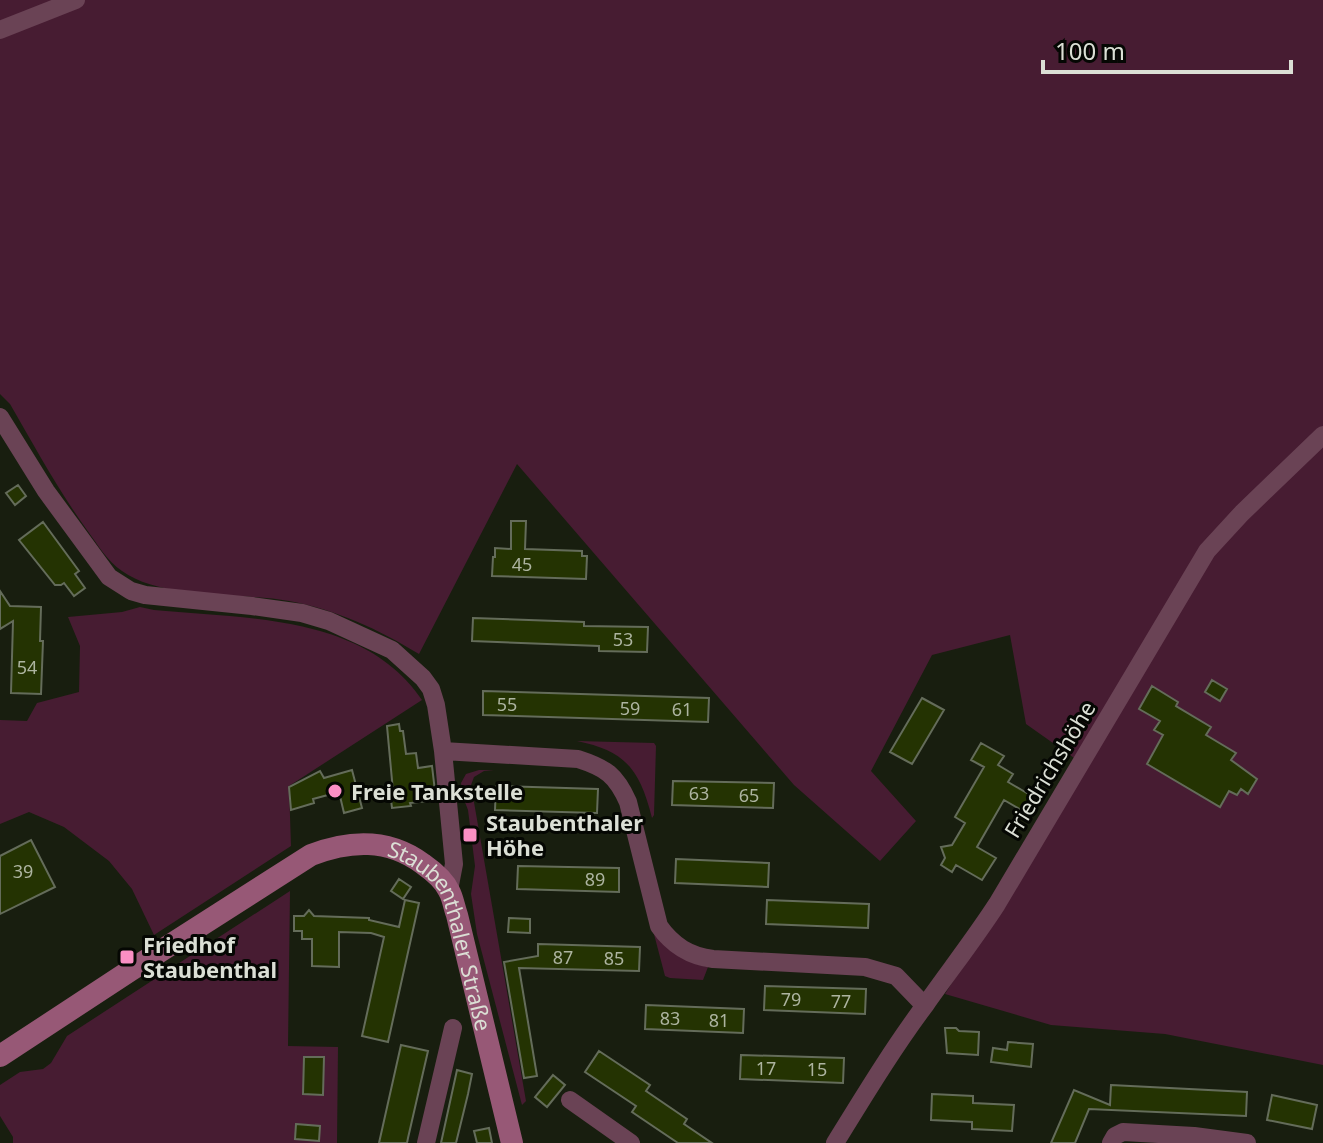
<svg xmlns="http://www.w3.org/2000/svg" width="1323" height="1143" font-family="'Noto Sans',sans-serif">
<rect width="100%" height="100%" fill="#181e0f"/>
<path fill="#471c32" d="M 0,0 L 1323,0 L 1323,1065 L 1165,1034 L 1051,1025 L 945,994 L 975,946 L 1077,760 L 1026,724 L 1010,635 L 932,655 L 871,771 L 916,821 L 880,861 L 794,785 L 517,464 L 419,654 C 378,629 337,610 289,601 C 241,592 162,600 122,571 C 107,561 98,545 87,530 C 58,490 35,447 10,404 L 0,394 Z
M 140,607 L 154,610 C 246,619 364,614 422,700 L 289,786 L 291,846 L 154,935 L 132,889 L 109,861 L 64,827 L 29,812 L 0,824 L 0,720 L 27,721 L 37,703 L 79,692 L 80,646 L 68,617 L 122,612 Z
M 577,741 L 654,743 L 656,746 L 654,815 L 652,818 C 640,770 626,751 577,741 Z
M 479,770 L 494,770 L 484,771 L 474,777 L 471,785 L 526,1101 L 522,1105 L 477,934 L 471,894 L 475,866 L 468,810 L 463,797 L 461,783 L 466,774 Z
M 290,891 L 288,1046 L 338,1047 L 337,1143 L 13,1143 L 13,1137 L 0,1116 L 0,1085 L 20,1072 L 43,1069 L 51,1063 L 67,1036 Z
M 650,919 C 670,945 674,960 708,967 L 703,980 L 670,978 L 665,976 Z"/>
<path fill="#243302" stroke="#646c5a" stroke-width="2" d="M 18,485 L 26,496 L 15,505 L 6,493 Z
M 511,521 L 526,521 L 525,549 L 582,551 L 582,556 L 587,556 L 586,579 L 492,576 L 493,557 L 495,557 L 495,548 L 511,549 Z
M 43,522 L 79,571 L 75,574 L 85,588 L 74,596 L 64,583 L 61,585 L 55,585 L 19,540 Z
M 0,591 L 10,606 L 41,607 L 40,641 L 43,641 L 41,694 L 11,693 L 13,621 L 0,629 Z
M 473,618 L 584,622 L 584,626 L 648,627 L 647,652 L 599,651 L 599,646 L 472,641 Z
M 1212,680 L 1227,689 L 1220,701 L 1205,692 Z
M 1152,686 L 1178,702 L 1176,706 L 1211,727 L 1206,735 L 1236,753 L 1231,760 L 1257,779 L 1248,794 L 1241,789 L 1237,795 L 1229,791 L 1220,807 L 1147,764 L 1163,735 L 1154,730 L 1160,721 L 1139,709 Z
M 483,691 L 709,698 L 708,722 L 483,715 Z
M 922,698 L 944,710 L 912,764 L 890,752 Z
M 399,724 L 400,731 L 403,731 L 406,754 L 416,753 L 418,768 L 432,766 L 436,800 L 410,803 L 411,806 L 392,808 L 390,791 L 393,791 L 387,726 Z
M 981,743 L 1004,756 L 998,765 L 1013,774 L 1008,782 L 1032,796 L 1023,811 L 1004,800 L 977,847 L 996,858 L 982,880 L 956,865 L 952,872 L 941,865 L 945,858 L 941,847 L 952,845 L 965,823 L 955,817 L 984,767 L 971,760 Z
M 352,770 L 362,808 L 344,813 L 339,792 L 313,799 L 314,803 L 291,810 L 289,787 L 320,771 L 324,778 Z
M 673,781 L 774,783 L 773,808 L 672,805 Z
M 496,786 L 598,789 L 597,813 L 495,810 Z
M 31,840 L 55,887 L 0,914 L 0,856 Z
M 676,859 L 769,863 L 768,887 L 675,883 Z
M 518,866 L 619,868 L 619,892 L 517,889 Z
M 399,879 L 411,887 L 403,899 L 391,891 Z
M 405,900 L 419,903 L 388,1042 L 362,1036 L 384,937 L 371,933 L 339,932 L 339,967 L 312,966 L 312,939 L 302,939 L 302,931 L 294,931 L 294,916 L 304,916 L 309,910 L 314,916 L 369,918 L 369,920 L 399,927 Z
M 767,900 L 869,904 L 868,928 L 766,924 Z
M 509,918 L 530,919 L 530,933 L 508,932 Z
M 538,944 L 640,947 L 639,971 L 519,968 L 537,1076 L 524,1078 L 504,962 L 538,956 Z
M 765,986 L 866,989 L 865,1014 L 764,1010 Z
M 646,1005 L 744,1009 L 743,1033 L 645,1029 Z
M 945,1028 L 956,1028 L 959,1031 L 979,1032 L 978,1055 L 947,1053 Z
M 1008,1042 L 1033,1044 L 1031,1067 L 991,1062 L 993,1048 L 1007,1050 Z
M 401,1045 L 428,1051 L 408,1138 L 407,1143 L 379,1143 Z
M 599,1051 L 650,1085 L 646,1091 L 687,1119 L 684,1124 L 712,1143 L 678,1143 L 632,1112 L 636,1106 L 585,1072 Z
M 741,1055 L 844,1058 L 843,1083 L 740,1079 Z
M 304,1057 L 324,1057 L 323,1095 L 303,1094 Z
M 457,1070 L 472,1074 L 468,1094 L 456,1143 L 441,1143 Z
M 553,1075 L 565,1085 L 547,1107 L 535,1097 Z
M 1111,1085 L 1247,1092 L 1246,1116 L 1089,1109 L 1075,1143 L 1051,1143 L 1074,1090 L 1110,1105 Z
M 932,1094 L 973,1096 L 973,1103 L 1014,1105 L 1012,1131 L 972,1129 L 972,1122 L 931,1120 Z
M 1272,1095 L 1317,1105 L 1312,1129 L 1267,1120 Z
M 296,1124 L 320,1126 L 319,1141 L 295,1139 Z
M 489,1128 L 492,1143 L 477,1143 L 474,1131 Z"/>
<g fill="none" stroke-linecap="round" stroke-linejoin="round">
<path stroke="#6a4355" stroke-width="18" d="M 0,30 L 76,0
M 0,417 L 46,491 L 109,577 L 131,591 L 145,595 L 252,606 L 302,613 L 329,621 L 392,650 L 423,678 L 431,689 L 436,705 L 443,751 L 454,864 L 449,890
M 443,751 L 578,759 C 606,768 616,775 628,802 L 659,926 C 673,946 690,956 713,959 L 865,967 L 896,976 L 924,1005
M 570,1100 L 631,1143
M 426,1143 L 453,1028
M 835,1143 C 864,1096 893,1048 926,1004 C 950,970 975,938 997,904 L 1207,551 L 1242,513 L 1323,435
M 1111,1143 L 1115,1136 L 1123,1132 L 1194,1136 L 1247,1143"/>
<path stroke="#975876" stroke-width="22" id="s1" d="M 0,1056 L 131,970 L 311,855 C 350,840 388,838 423,864 C 433,871 444,880 449,891 C 453,898 454,907 457,915 L 512,1143"/>
</g>
<g fill="#fb8fc4" stroke="#050703" stroke-width="3">
<circle cx="335" cy="791" r="8"/>
<rect x="462" y="827" width="16" height="16" rx="4"/>
<rect x="119" y="949" width="16" height="16" rx="4"/>
</g>
<g text-anchor="middle" dominant-baseline="central" stroke-width="6" stroke-linejoin="round" paint-order="stroke">
<g font-size="18" fill="#adb4a0">
<text x="522" y="564">45</text>
<text x="623" y="639">53</text>
<text x="27" y="667">54</text>
<text x="507" y="704">55</text>
<text x="630" y="708">59</text>
<text x="682" y="709">61</text>
<text x="699" y="793">63</text>
<text x="749" y="795">65</text>
<text x="23" y="871">39</text>
<text x="595" y="879">89</text>
<text x="563" y="957">87</text>
<text x="614" y="958">85</text>
<text x="791" y="999">79</text>
<text x="841" y="1001">77</text>
<text x="670" y="1018">83</text>
<text x="719" y="1020">81</text>
<text x="766" y="1068">17</text>
<text x="817" y="1069">15</text>
</g>
<g font-size="22" fill="#dbdfd5" stroke="#050703">
<text transform="translate(1049 769) rotate(-59)">Friedrichshöhe</text>
<text stroke="none"><textPath href="#s1" startOffset="560">Staubenthaler Straße</textPath></text>
</g>
<g font-size="22" font-weight="bold" fill="#dbdfd5" stroke="#050703" text-anchor="start">
<text x="351" y="791">Freie Tankstelle</text>
<text x="486" y="822">Staubenthaler<tspan x="486" dy="25">Höhe</tspan></text>
<text x="143" y="944">Friedhof<tspan x="143" dy="25">Staubenthal</tspan></text>
</g>
</g>
<path d="M1043 60v12h248v-12" fill="none" stroke="#dbdfd5" stroke-width="4"/>
<text x="1055" y="60" font-size="24" fill="#dbdfd5" stroke="#050703" stroke-width="6" paint-order="stroke">100 m</text>
</svg>
